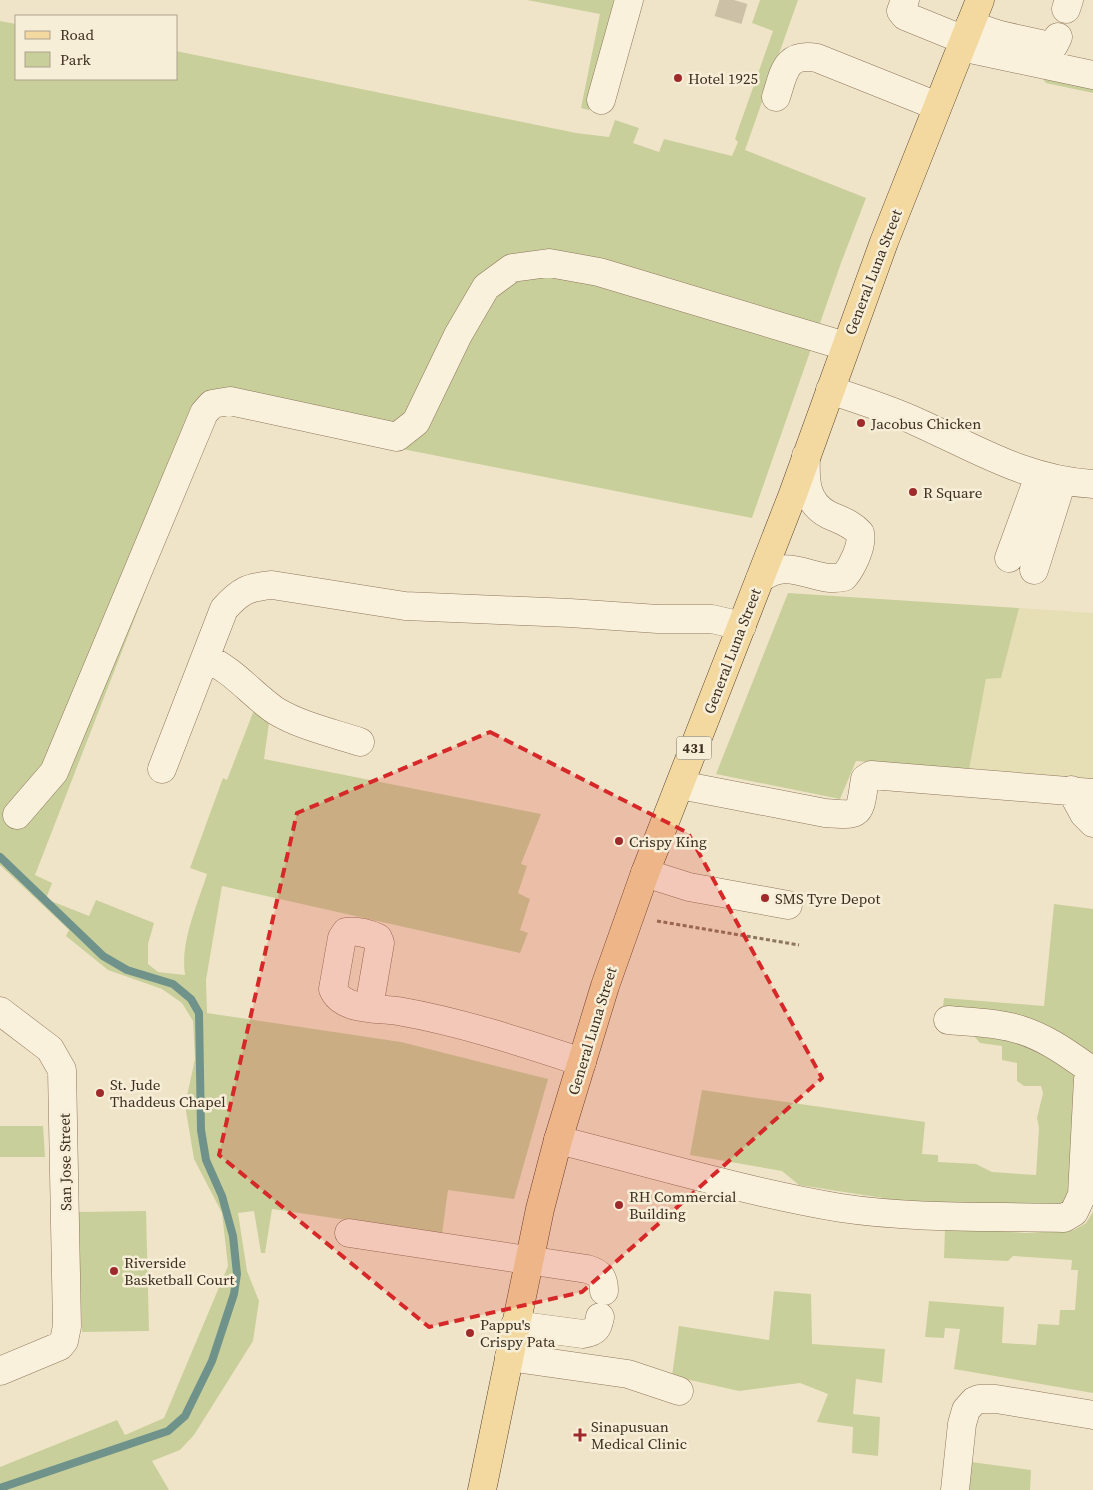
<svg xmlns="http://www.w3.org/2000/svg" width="1093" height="1490" font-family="'Source Serif 4',serif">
<rect width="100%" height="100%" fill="#f0e4c8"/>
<path fill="#e6deb5" d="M 1019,608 L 1093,613 L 1093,782 L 969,770 L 986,679 L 1001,678 Z"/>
<path fill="#c9cf9b" d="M 527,0 L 614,0 L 589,110 L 581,108 L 600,14 Z
M 760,0 L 798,0 L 745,150 L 866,198 L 841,263 L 752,518 L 215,412 L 35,875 L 52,883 L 46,899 L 89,916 L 96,900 L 154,923 L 148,944 L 148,964 L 158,972 L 185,975 C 180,942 197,906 207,874 L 190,868 L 223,778 L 227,780 L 254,710 L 269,723 L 264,759 L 541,814 L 521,864 L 527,866 L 518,893 L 530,899 L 520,930 L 528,933 L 520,953 L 222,886 L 206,980 L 207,1013 L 401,1042 L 548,1079 L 514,1199 L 448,1190 L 442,1234 L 272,1209 L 265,1253 L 261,1253 L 254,1211 L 238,1213 L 247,1271 L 259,1301 L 253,1341 L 194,1435 L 180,1450 L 152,1461 L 169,1490 L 0,1490 L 0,1467 L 117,1420 L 125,1435 L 164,1418 L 228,1266 L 222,1213 L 194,1159 L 185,1105 L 195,1059 L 193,1021 L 182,1003 L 162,989 L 108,970 L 66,936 L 69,930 L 0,865 L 0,21 L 16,24 L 16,79 L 176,79 L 176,51 L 576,133 L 609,137 L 615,120 L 639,128 L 633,143 L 659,152 L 664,139 L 732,156 L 738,142 L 735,139 L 738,130 L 773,31 L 752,23 Z
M 1042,78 L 1093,80 L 1093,93 L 1046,83 Z
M 788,593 L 1019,608 L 1001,678 L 986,679 L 969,770 L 856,761 L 840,799 L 716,774 Z
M 1054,904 L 1093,909 L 1093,1053 L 1088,1054 L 1068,1206 L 915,1203 L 799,1185 L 782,1171 L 690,1155 L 702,1090 L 925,1122 L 922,1154 L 938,1155 L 938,1162 L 976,1164 L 992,1172 L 1036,1175 L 1039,1128 L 1037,1118 L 1043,1093 L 1041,1086 L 1024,1086 L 1017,1081 L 1017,1063 L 1002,1060 L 1002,1046 L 980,1043 L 974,1036 L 941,1024 L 944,998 L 1044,1006 Z
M 0,1126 L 43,1126 L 45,1157 L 0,1157 Z
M 146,1211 L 149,1331 L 82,1332 L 78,1212 Z
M 1093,1212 L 1093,1393 L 954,1369 L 960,1329 L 945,1328 L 944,1338 L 925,1337 L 929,1301 L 1004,1307 L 1002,1343 L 1036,1345 L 1038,1324 L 1059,1325 L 1060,1310 L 1075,1310 L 1078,1270 L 1071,1270 L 1072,1260 L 1013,1256 L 1008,1261 L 944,1258 L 945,1227 L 1025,1233 L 1074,1230 L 1086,1223 Z
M 774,1291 L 811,1294 L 812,1344 L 885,1349 L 882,1383 L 856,1379 L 853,1414 L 880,1417 L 878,1456 L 852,1453 L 853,1427 L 817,1422 L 828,1394 L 800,1383 L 739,1391 L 672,1376 L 679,1326 L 769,1340 Z
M 971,1462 L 1031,1470 L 1030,1490 L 967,1490 Z"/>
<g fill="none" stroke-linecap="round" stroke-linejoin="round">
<path stroke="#6f938a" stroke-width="8" d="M 0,857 L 103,956 L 127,970 L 173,984 L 191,999 L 199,1013 L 201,1130 L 206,1160 L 222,1196 L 233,1236 L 237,1274 L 234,1294 L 212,1361 L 185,1416 L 168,1431 L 0,1488"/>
<path stroke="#ccc0a6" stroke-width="28" stroke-dasharray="28 14" stroke-linecap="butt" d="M 728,20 L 734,0"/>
<defs>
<path id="minor" d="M 905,0 L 901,11 L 905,16 L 964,40
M 1066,9 L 1069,0
M 970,25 L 1000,35 L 1050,46 L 1054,45 L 1058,37
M 961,47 L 1093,75
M 776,97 C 784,73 785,52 817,58 L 937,106
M 601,100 L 629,0
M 830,390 C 859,400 889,409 917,422 C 977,449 1026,480 1093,484
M 1009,558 L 1039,476
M 1034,570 L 1062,481
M 760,579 C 790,555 814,584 844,577 C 852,567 863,546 860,533 C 851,523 840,520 829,515 C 805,503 805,480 806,456
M 205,658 C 234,670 251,694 276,711 C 301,726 333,733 360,742
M 162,769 L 224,609 C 240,591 248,587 272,585 L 405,606 L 570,613 L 658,619 L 712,619 L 742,626
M 680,785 L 825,813 C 863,816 859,815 865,779 L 871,775 L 1093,793
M 1071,790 L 1084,814 L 1093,823
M 17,815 L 54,772 L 204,413 L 212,404 L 230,401 L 397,437 L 416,422 L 458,335 L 486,287 L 512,268 L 549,263 L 599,272 L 845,346
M 645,873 L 689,887 L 788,905
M 369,1007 L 380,943 L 378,938 C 370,934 356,930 346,932 L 342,938 L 333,989 C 342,1011 378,1008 398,1011 C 461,1022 521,1042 582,1062
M 0,1011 L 50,1049 L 62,1070 L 67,1326 L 64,1341 L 60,1346 L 0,1371
M 948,1020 C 968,1022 990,1022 1010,1027 C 1041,1034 1066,1052 1091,1070
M 558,1140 C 651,1163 746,1192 841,1208 C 914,1219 990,1216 1064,1218 L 1074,1212 L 1082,1195 L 1088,1079 L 1093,1069
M 349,1233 L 587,1269 C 600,1273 604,1277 604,1291
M 515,1325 L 583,1334 C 596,1332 598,1328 600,1317
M 509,1357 L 628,1374 L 679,1391
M 955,1490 L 962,1424 L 966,1410 L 974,1401 L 979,1399 L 996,1399 L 1093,1415"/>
<path id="major" d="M 482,1490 L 540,1209 L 558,1140 L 605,986 L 645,873 L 793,494 L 884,242 L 980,0"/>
</defs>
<use href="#minor" stroke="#8d765c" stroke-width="29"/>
<use href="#major" stroke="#5b4430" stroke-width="29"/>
<path stroke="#8d765c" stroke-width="3" stroke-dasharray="4 2.5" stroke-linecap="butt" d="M 657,921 L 799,945"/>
<use href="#minor" stroke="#faf1dc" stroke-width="28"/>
<use href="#major" stroke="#f3d9a0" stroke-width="28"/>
</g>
<path fill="#d62828" fill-opacity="0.2" stroke="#d62828" stroke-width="4" stroke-dasharray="10 6" stroke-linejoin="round" d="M 490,732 L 688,833 L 822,1078 L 582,1292 L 429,1327 L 219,1155 L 297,813 Z"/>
<g fill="#9e2a2b" stroke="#f7eed8" stroke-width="2">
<circle cx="678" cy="78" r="5"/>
<circle cx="861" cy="423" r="5"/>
<circle cx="913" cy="492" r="5"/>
<circle cx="619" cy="841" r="5"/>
<circle cx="765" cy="898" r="5"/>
<circle cx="100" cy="1093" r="5"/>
<circle cx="619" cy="1205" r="5"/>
<circle cx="114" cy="1271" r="5"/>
<circle cx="470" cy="1333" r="5"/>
<path d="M577.5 1427.5h5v5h5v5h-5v5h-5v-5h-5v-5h5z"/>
</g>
<g text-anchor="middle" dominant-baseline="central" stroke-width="5" stroke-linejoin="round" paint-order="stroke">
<rect fill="#f7eed8" stroke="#756857" stroke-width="1" x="676.5" y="736.5" width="35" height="23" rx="4"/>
<g font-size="14" font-weight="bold" fill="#3d2e20">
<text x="694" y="748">431</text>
</g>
<g font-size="15" fill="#3d2e20" stroke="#f7eed8" text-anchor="start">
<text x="688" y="78">Hotel 1925</text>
<text x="871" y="423">Jacobus Chicken</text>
<text x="923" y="492">R Square</text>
<text x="629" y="841">Crispy King</text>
<text x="775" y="898">SMS Tyre Depot</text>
<text x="110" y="1084">St. Jude<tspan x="110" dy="17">Thaddeus Chapel</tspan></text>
<text x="629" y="1196">RH Commercial<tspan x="629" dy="17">Building</tspan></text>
<text x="124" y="1262">Riverside<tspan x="124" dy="17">Basketball Court</tspan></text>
<text x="480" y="1324">Pappu's<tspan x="480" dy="17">Crispy Pata</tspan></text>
<text x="591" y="1426">Sinapusuan<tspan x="591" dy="17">Medical Clinic</tspan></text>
</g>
<g font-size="15" fill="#3d2e20" stroke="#f7eed8">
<text transform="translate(873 272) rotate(-69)">General Luna Street</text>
<text transform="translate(732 651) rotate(-69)">General Luna Street</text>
<text transform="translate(592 1031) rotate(-73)">General Luna Street</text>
<text transform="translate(65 1162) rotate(-91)">San Jose Street</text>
</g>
</g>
<rect x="15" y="15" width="162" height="65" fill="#f7eed8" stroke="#ada18e"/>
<rect x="25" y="31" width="25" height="8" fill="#f3d9a0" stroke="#ada18e"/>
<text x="60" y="40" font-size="15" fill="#3d2e20">Road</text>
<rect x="25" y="52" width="25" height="15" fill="#c9cf9b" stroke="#ada18e"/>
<text x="60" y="65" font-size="15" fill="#3d2e20">Park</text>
</svg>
